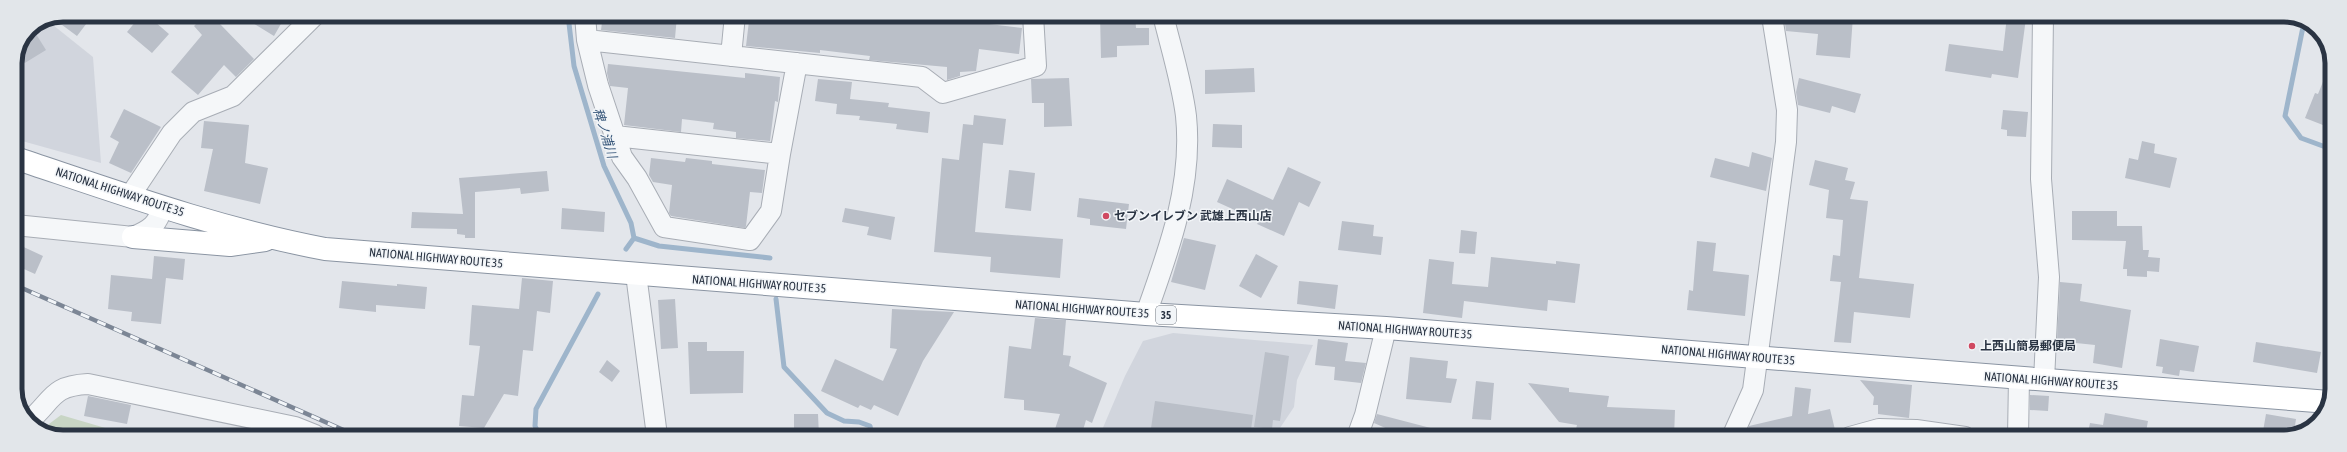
<svg xmlns="http://www.w3.org/2000/svg" width="2347" height="452" font-family="'Asap Condensed','Noto Sans JP',sans-serif">
<rect width="100%" height="100%" fill="#e3e6eb"/>
<path fill="#d1d5dd" d="M 48,21 L 93,57 L 101,163 L 15,139 L 15,63 L 29,29 Z
M 1173,333 L 1313,345 L 1297,380 L 1294,407 L 1274,437 L 1099,437 L 1125,376 L 1143,341 Z"/>
<path fill="#c8d5c4" d="M 61,415 L 119,432 L 119,436 L 54,436 L 41,430 Z"/>
<g fill="none" stroke-linecap="round" stroke-linejoin="round">
<path stroke="#9eb5cb" stroke-width="5" d="M 568,15 L 574,66 L 604,166 L 631,223 L 634,238 L 626,249
M 2304,22 L 2285,116 L 2301,138 L 2331,149
M 634,238 L 659,246 L 770,258
M 776,299 L 784,367 L 827,413 L 844,421 L 859,422 L 870,426 L 872,436
M 540,436 L 535,426 L 536,409 L 598,294"/>
</g>
<path fill="#babfc8" d="M 63,15 L 93,15 L 77,36 L 54,19 Z
M 141,15 L 147,15 L 169,34 L 152,53 L 127,32 Z
M 205,15 L 210,15 L 221,25 L 254,59 L 236,77 L 224,65 L 198,95 L 171,72 L 202,35 L 194,26 Z
M 240,15 L 286,15 L 274,36 Z
M 603,15 L 677,16 L 675,38 L 601,30 Z
M 755,15 L 990,15 L 989,24 L 1022,28 L 1019,54 L 979,49 L 976,71 L 960,72 L 960,76 L 947,80 L 947,67 L 869,60 L 870,56 L 820,50 L 820,53 L 746,46 L 749,21 L 754,21 Z
M 1100,15 L 1135,15 L 1136,28 L 1149,28 L 1149,45 L 1117,46 L 1117,57 L 1101,58 Z
M 1784,16 L 1853,16 L 1850,58 L 1816,55 L 1818,34 L 1786,31 Z
M 2007,16 L 2026,18 L 2018,78 L 1992,74 L 1991,78 L 1945,71 L 1949,44 L 2003,51 Z
M 36,34 L 46,50 L 15,69 L 15,63 L 24,42 Z
M 2331,62 L 2332,118 L 2328,127 L 2305,118 L 2315,93 L 2318,94 Z
M 608,64 L 745,78 L 745,73 L 780,77 L 778,102 L 775,101 L 770,141 L 736,138 L 736,132 L 713,129 L 714,123 L 682,119 L 681,132 L 624,125 L 628,88 L 610,86 L 607,73 Z
M 1254,68 L 1255,92 L 1205,94 L 1205,70 Z
M 1069,78 L 1072,126 L 1044,127 L 1044,103 L 1032,103 L 1031,79 Z
M 1799,78 L 1861,94 L 1855,113 L 1832,106 L 1830,113 L 1798,105 L 1796,92 Z
M 818,79 L 852,82 L 850,99 L 889,103 L 888,107 L 930,112 L 928,133 L 896,129 L 897,124 L 859,120 L 860,116 L 836,114 L 837,104 L 815,101 Z
M 124,109 L 161,127 L 131,173 L 109,163 L 119,142 L 110,137 Z
M 2003,110 L 2028,112 L 2026,137 L 2007,136 L 2007,130 L 2001,129 Z
M 974,115 L 1006,119 L 1003,145 L 983,143 L 975,232 L 1063,239 L 1060,278 L 990,272 L 991,257 L 934,252 L 942,158 L 959,160 L 963,124 L 973,125 Z
M 204,121 L 249,125 L 245,163 L 268,168 L 260,204 L 204,191 L 213,149 L 201,148 Z
M 1213,124 L 1242,125 L 1242,148 L 1212,147 Z
M 2142,141 L 2155,144 L 2154,153 L 2177,158 L 2170,188 L 2125,178 L 2129,158 L 2138,160 Z
M 1752,152 L 1772,158 L 1766,191 L 1710,177 L 1715,158 L 1749,167 Z
M 651,158 L 685,162 L 686,158 L 712,161 L 712,164 L 765,170 L 762,193 L 750,192 L 746,226 L 745,228 L 671,216 L 669,213 L 672,185 L 653,182 L 649,175 Z
M 1815,160 L 1848,168 L 1845,180 L 1855,182 L 1850,199 L 1868,201 L 1859,278 L 1914,284 L 1910,318 L 1854,312 L 1851,343 L 1834,342 L 1841,282 L 1830,281 L 1833,255 L 1840,256 L 1843,220 L 1826,218 L 1829,190 L 1809,185 Z
M 1288,167 L 1321,182 L 1309,207 L 1299,202 L 1284,236 L 1257,224 L 1259,221 L 1217,202 L 1227,179 L 1273,200 Z
M 1009,170 L 1035,173 L 1031,211 L 1005,208 Z
M 547,171 L 549,191 L 521,194 L 520,188 L 475,192 L 475,238 L 465,238 L 465,235 L 457,234 L 457,229 L 411,228 L 412,212 L 463,214 L 459,178 Z
M 1079,198 L 1129,204 L 1126,229 L 1090,225 L 1090,219 L 1077,217 Z
M 562,208 L 605,212 L 604,232 L 561,229 Z
M 845,208 L 895,217 L 891,240 L 867,235 L 869,227 L 842,222 Z
M 2072,211 L 2117,211 L 2117,226 L 2142,226 L 2143,250 L 2149,250 L 2148,257 L 2160,258 L 2159,272 L 2147,271 L 2147,277 L 2127,276 L 2127,269 L 2123,269 L 2126,241 L 2072,240 Z
M 1342,221 L 1374,225 L 1373,236 L 1383,237 L 1381,255 L 1338,250 Z
M 1461,230 L 1477,232 L 1475,254 L 1459,253 Z
M 1184,238 L 1216,245 L 1205,290 L 1171,282 Z
M 1697,241 L 1716,243 L 1713,271 L 1749,275 L 1745,316 L 1687,310 L 1689,290 L 1693,291 Z
M 15,243 L 43,256 L 35,274 L 15,265 Z
M 1256,254 L 1278,266 L 1261,298 L 1239,286 Z
M 154,256 L 185,259 L 183,280 L 166,278 L 161,324 L 131,321 L 132,312 L 108,309 L 111,275 L 152,279 Z
M 1491,257 L 1556,264 L 1556,261 L 1580,264 L 1575,303 L 1548,300 L 1547,311 L 1464,301 L 1462,318 L 1423,313 L 1429,259 L 1454,262 L 1452,284 L 1488,287 Z
M 522,278 L 553,281 L 550,313 L 537,311 L 533,351 L 523,350 L 518,396 L 504,394 L 484,428 L 459,426 L 462,395 L 474,396 L 480,346 L 469,345 L 472,305 L 519,309 Z
M 342,281 L 397,286 L 397,284 L 427,287 L 425,309 L 376,305 L 376,312 L 339,308 Z
M 1299,281 L 1338,285 L 1335,309 L 1297,304 Z
M 2060,282 L 2082,284 L 2080,301 L 2131,310 L 2122,368 L 2093,363 L 2095,345 L 2057,341 Z
M 675,299 L 678,348 L 661,349 L 658,300 Z
M 892,309 L 954,312 L 923,361 L 898,416 L 874,405 L 871,410 L 860,405 L 858,408 L 821,391 L 835,359 L 883,381 L 897,349 L 890,348 Z
M 1035,318 L 1066,320 L 1063,355 L 1071,356 L 1069,366 L 1107,383 L 1092,423 L 1086,420 L 1081,437 L 1068,437 L 1054,432 L 1060,414 L 1024,410 L 1024,400 L 1004,398 L 1009,346 L 1031,349 Z
M 1318,339 L 1348,343 L 1345,361 L 1366,363 L 1361,383 L 1334,380 L 1335,367 L 1315,365 Z
M 2160,339 L 2199,346 L 2194,372 L 2180,370 L 2179,376 L 2162,373 L 2163,367 L 2156,366 Z
M 688,342 L 707,342 L 707,351 L 744,351 L 743,393 L 690,394 Z
M 2256,342 L 2321,352 L 2317,373 L 2253,362 Z
M 1265,352 L 1289,356 L 1280,421 L 1273,420 L 1272,429 L 1254,427 Z
M 1410,357 L 1448,361 L 1446,378 L 1457,379 L 1451,403 L 1406,399 Z
M 607,360 L 620,371 L 612,382 L 599,372 Z
M 1860,380 L 1912,385 L 1909,418 L 1878,414 L 1878,405 L 1873,405 L 1874,397 Z
M 1476,381 L 1494,383 L 1491,420 L 1472,419 Z
M 1528,383 L 1569,388 L 1569,392 L 1609,396 L 1607,407 L 1675,410 L 1674,437 L 1622,437 L 1622,434 L 1576,429 L 1577,425 L 1559,422 Z
M 1795,387 L 1811,389 L 1808,414 L 1830,409 L 1836,434 L 1824,437 L 1745,437 L 1749,426 L 1792,416 Z
M 2030,395 L 2049,396 L 2048,411 L 2030,410 Z
M 88,396 L 131,405 L 127,424 L 84,416 Z
M 1155,401 L 1253,415 L 1250,437 L 1163,437 L 1150,435 Z
M 2105,413 L 2148,421 L 2145,437 L 2087,437 L 2090,423 L 2103,425 Z
M 794,414 L 818,414 L 819,436 L 794,436 Z
M 1377,414 L 1446,432 L 1445,437 L 1406,437 L 1374,423 Z
M 2266,414 L 2296,419 L 2294,432 L 2262,437 Z"/>
<g fill="none" stroke-linecap="round" stroke-linejoin="round">
<defs>
<path id="minor" d="M 585,15 L 587,40 L 598,85 L 622,157 L 637,178 L 664,227 L 750,240 L 771,211 L 780,154
M 2043,16 L 2041,179 L 2049,277 L 2044,380
M 587,40 L 922,77 L 943,93 L 1036,66 L 1033,15
M 731,56 L 735,15
M 615,136 L 780,154 L 797,63
M 130,196 L 172,133 L 193,112 L 233,96 L 315,15
M 15,225 L 133,237 C 150,230 159,224 162,206
M 636,274 L 657,436
M 1146,314 C 1169,250 1193,185 1186,116 C 1182,83 1171,48 1163,15
M 28,422 C 54,400 50,386 88,384 L 295,427 L 315,435
M 1357,437 L 1365,415 L 1386,328
M 1732,437 L 1753,390 L 1786,142 L 1787,110 L 1772,16
M 1850,437 L 1879,429 L 1916,430 L 1965,437
M 2018,437 L 2019,378"/>
<path id="highway" d="M 15,158 C 117,192 219,229 325,249 L 1146,314 L 1386,328 L 2329,402
M 133,237 L 230,245 L 265,240"/>
</defs>
<use href="#minor" stroke="#a8adb5" stroke-width="22"/>
<use href="#highway" stroke="#8a94a2" stroke-width="24"/>
<use href="#minor" stroke="#f5f7f9" stroke-width="20"/>
<use href="#highway" stroke="#fff" stroke-width="22"/>
<defs>
<path id="rail" d="M 15,285 L 357,436"/>
</defs>
<use href="#rail" stroke="#7c8695" stroke-width="4.5"/>
<use href="#rail" stroke="#f2f5f8" stroke-width="3" stroke-dasharray="9" stroke-linecap="butt"/>
</g>
<g fill="#d04860" stroke="#f2f5f8" stroke-width="1.5">
<circle cx="1106" cy="216" r="4"/>
<circle cx="1972" cy="346" r="4"/>
</g>
<g text-anchor="middle" dominant-baseline="central" stroke-width="3" stroke-linejoin="round" paint-order="stroke">
<rect fill="#f2f5f8" stroke="#666e79" stroke-width="1" x="1156" y="306" width="20" height="18" rx="3"/>
<g font-size="11" font-weight="bold" fill="#2a3443">
<text x="1166" y="315">35</text>
</g>
<g font-size="12" fill="#2a3443" stroke="#f2f5f8">
<text transform="translate(120 192) rotate(18)">NATIONAL HIGHWAY ROUTE 35</text>
<text transform="translate(436 258) rotate(5)">NATIONAL HIGHWAY ROUTE 35</text>
<text transform="translate(759 284) rotate(4)">NATIONAL HIGHWAY ROUTE 35</text>
<text transform="translate(1082 309) rotate(4)">NATIONAL HIGHWAY ROUTE 35</text>
<text transform="translate(1405 330) rotate(4)">NATIONAL HIGHWAY ROUTE 35</text>
<text transform="translate(1728 355) rotate(5)">NATIONAL HIGHWAY ROUTE 35</text>
<text transform="translate(2051 381) rotate(4)">NATIONAL HIGHWAY ROUTE 35</text>
</g>
<g font-size="12" font-weight="bold" fill="#2a3443" stroke="#f2f5f8" text-anchor="start">
<text x="1114" y="216">セブンイレブン 武雄上西山店</text>
<text x="1980" y="346">上西山簡易郵便局</text>
</g>
<g font-size="13" font-style="italic" fill="#345478" stroke="#f2f5f8">
<text transform="translate(605 133) rotate(73)">稗ノ浦川</text>
</g>
</g>
<path d="M0 0H2347V452H0ZM63 22H2284A41 41 0 0 1 2325 63V389A41 41 0 0 1 2284 430H63A41 41 0 0 1 22 389V63A41 41 0 0 1 63 22Z" fill="#e2e6ea" fill-rule="evenodd"/>
<path fill="none" stroke="#2a3443" stroke-width="5" d="M63 22H2284A41 41 0 0 1 2325 63V389A41 41 0 0 1 2284 430H63A41 41 0 0 1 22 389V63A41 41 0 0 1 63 22Z"/>
</svg>
